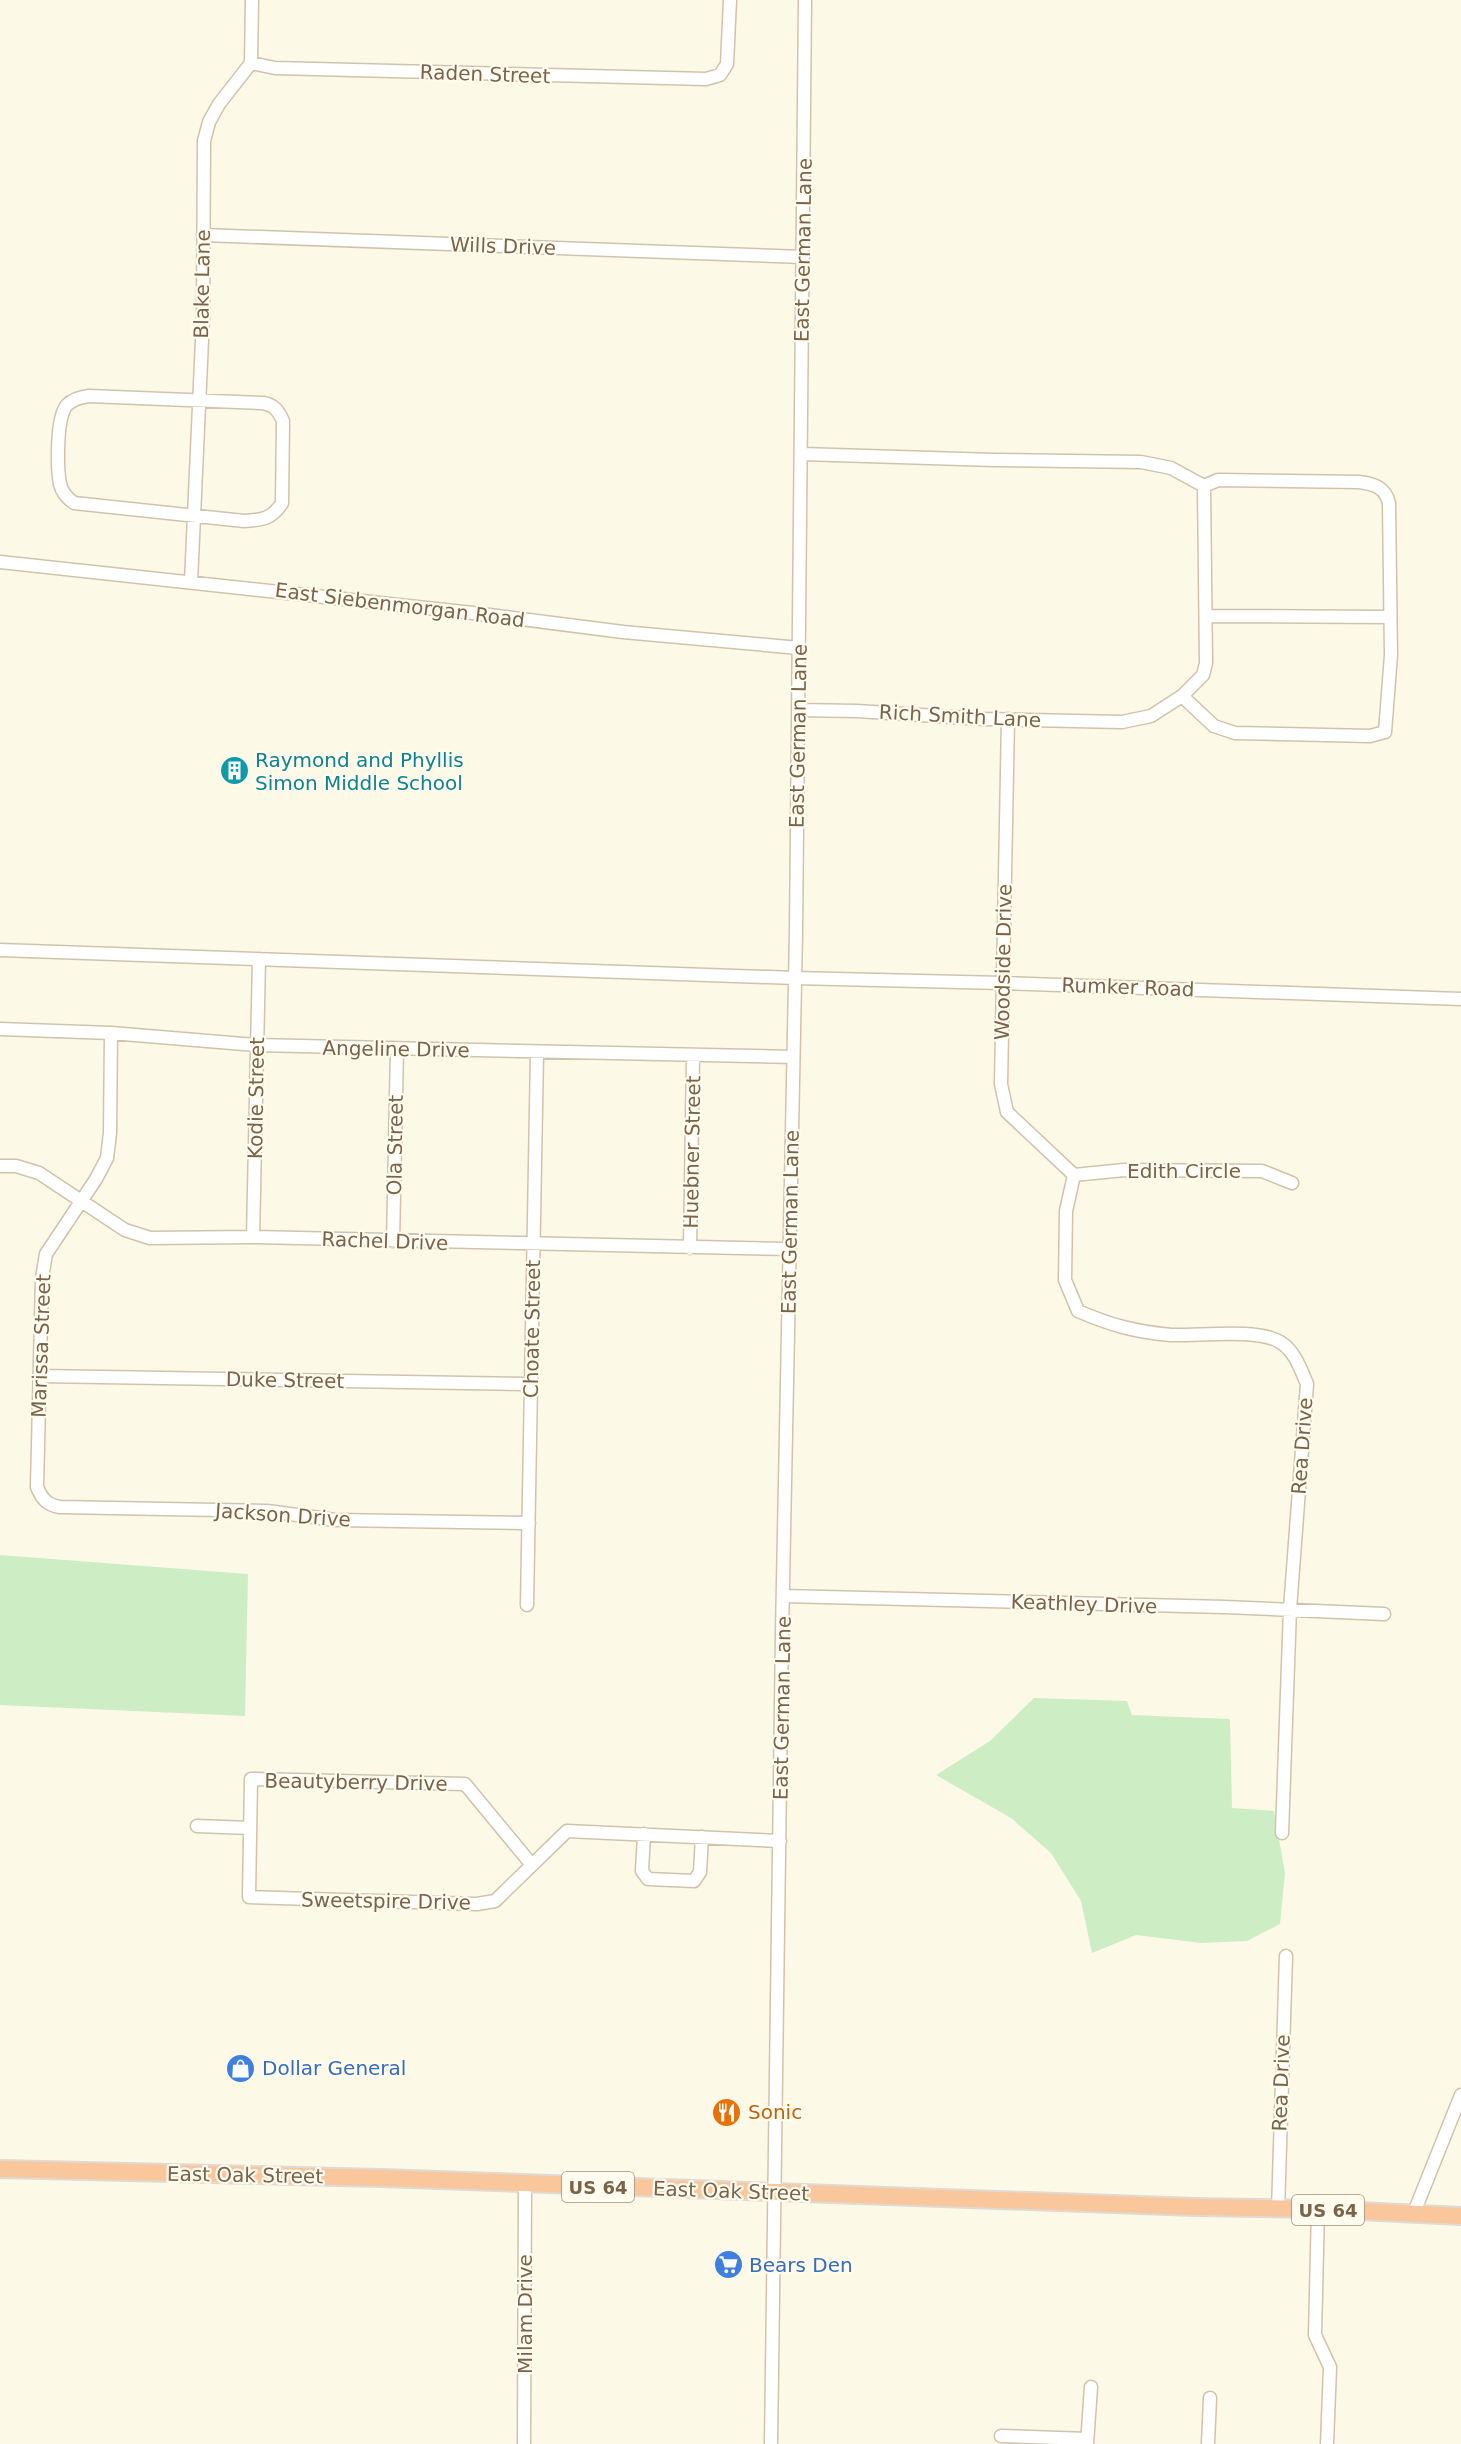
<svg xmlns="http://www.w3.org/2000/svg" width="1461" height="2444" font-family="'DejaVu Sans',sans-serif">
<rect width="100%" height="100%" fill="#fdf9e7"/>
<path fill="#cdedc4" d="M 0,1555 L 248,1574 L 245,1716 L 0,1705 Z
M 1034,1698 L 1127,1701 L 1132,1715 L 1230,1719 L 1232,1808 L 1274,1811 L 1285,1873 L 1280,1924 L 1247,1941 L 1201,1943 L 1136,1935 L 1092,1953 L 1081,1901 L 1051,1853 L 1011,1818 L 936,1775 L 990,1741 Z"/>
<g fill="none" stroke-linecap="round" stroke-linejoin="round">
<defs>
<path id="minor" d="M 251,63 L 275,68 L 706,79 L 720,75 L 727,64 L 730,0
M 203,235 L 803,257
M 89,396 L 263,403 C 274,405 278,410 283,421 L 282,503 C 272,519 262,520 244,521 L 74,503 C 67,498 62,493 60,484 C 57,468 56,417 67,405 C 73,399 81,397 89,396 Z
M 802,454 L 994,460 L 1141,462 L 1171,468 L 1204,486
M 0,562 L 482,614 L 623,632 L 799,648
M 191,582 L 203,318 L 204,141 L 209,122 L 219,104 L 251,63 L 252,0
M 1207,616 L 1390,617
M 798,710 L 857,711 L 984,719 L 1122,722 L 1151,716 L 1182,696 L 1203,675 L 1206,663 L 1204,486 L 1218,480 L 1359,482 C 1374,484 1385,487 1389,503 L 1391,655 L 1385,732 L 1370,736 L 1235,733 L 1214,726 L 1182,696
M 1008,719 L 1001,1084 L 1007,1112 L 1074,1175
M 0,950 L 795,978 L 1002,983 L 1461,999
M 0,1029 L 111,1033 L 256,1045 L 793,1057
M 111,1033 L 110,1133 L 107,1158 L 96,1179 L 46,1254 L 42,1278 L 37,1487 C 42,1499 47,1505 60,1507 L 267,1511 L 335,1520 L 529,1523
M 0,1166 L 16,1166 L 39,1173 L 125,1230 L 150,1238 L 253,1237 L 789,1249
M 1074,1175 L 1066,1211 L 1065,1280 L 1078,1311 C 1110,1325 1136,1332 1171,1335 C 1200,1336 1257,1328 1280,1342 C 1295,1351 1301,1370 1307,1384 L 1290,1609 L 1282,1833
M 1074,1175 L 1124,1170 L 1262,1171 L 1292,1183
M 253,1237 L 259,959
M 393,1241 L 397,1049
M 690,1248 L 693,1056
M 39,1376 L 531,1384
M 783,1596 L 1225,1607 L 1384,1614
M 527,1605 L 537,1053
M 197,1826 L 250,1828
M 644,1834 L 642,1871 L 648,1879 L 694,1881 L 700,1872 L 702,1837
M 532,1865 L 465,1784 L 251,1779 L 249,1897 L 477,1904 L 495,1901 L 567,1831 L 780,1841
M 1318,2209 L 1315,2335 L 1330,2367 L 1327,2444
M 1278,2210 L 1286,1956
M 1413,2215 L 1461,2095
M 1001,2436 L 1087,2439
M 524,2444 L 525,2184
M 771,2444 L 782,1633 L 796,932 L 805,0
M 1087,2444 L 1091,2387
M 1208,2444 L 1210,2398"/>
<path id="highway" d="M 0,2169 L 381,2178 L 1196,2207 L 1318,2209 L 1461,2216"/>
</defs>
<use href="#minor" stroke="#d0c3ac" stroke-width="15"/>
<use href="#highway" stroke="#dfdad4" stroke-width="20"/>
<use href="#minor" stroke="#fff" stroke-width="12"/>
<use href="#highway" stroke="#fac69c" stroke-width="16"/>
</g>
<defs>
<symbol id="building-disc" viewBox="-11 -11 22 22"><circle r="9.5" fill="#0f9aa8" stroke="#fffcef"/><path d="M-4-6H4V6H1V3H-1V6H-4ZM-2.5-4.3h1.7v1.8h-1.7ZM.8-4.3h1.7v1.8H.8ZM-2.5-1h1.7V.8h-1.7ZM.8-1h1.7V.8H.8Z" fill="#fff"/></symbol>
<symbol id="shop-disc" viewBox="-11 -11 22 22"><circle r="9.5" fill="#3f7fe0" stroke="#fffcef"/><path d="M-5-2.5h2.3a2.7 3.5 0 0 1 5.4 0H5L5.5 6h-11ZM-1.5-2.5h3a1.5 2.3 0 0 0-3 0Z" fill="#fff"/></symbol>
<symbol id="restaurant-disc" viewBox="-11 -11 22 22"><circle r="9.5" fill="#e8710a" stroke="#fffcef"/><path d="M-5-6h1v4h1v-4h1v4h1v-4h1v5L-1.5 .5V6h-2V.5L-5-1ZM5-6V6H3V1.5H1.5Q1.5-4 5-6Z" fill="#fff"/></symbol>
<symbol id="supermarket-disc" viewBox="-11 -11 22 22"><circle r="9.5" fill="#3f7fe0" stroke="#fffcef"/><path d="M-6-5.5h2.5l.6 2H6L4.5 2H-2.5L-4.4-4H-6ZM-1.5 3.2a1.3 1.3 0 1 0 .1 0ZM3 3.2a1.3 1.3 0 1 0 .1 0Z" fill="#fff"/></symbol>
</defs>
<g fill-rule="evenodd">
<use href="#building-disc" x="218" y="754" width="33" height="33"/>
<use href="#shop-disc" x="224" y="2052" width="33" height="33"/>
<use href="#restaurant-disc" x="710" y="2096" width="33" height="33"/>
<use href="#supermarket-disc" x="712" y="2248" width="33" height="33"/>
</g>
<g text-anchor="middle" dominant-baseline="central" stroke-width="4.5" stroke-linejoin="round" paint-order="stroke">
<g fill="#fffcef" stroke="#a1917c" stroke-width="1.5">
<rect x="562" y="2172" width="72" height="30" rx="4.5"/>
<rect x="1292" y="2195" width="72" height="30" rx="4.5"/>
</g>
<g font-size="18" font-weight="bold" fill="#79634a">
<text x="598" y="2187">US 64</text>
<text x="1328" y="2210">US 64</text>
</g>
<g font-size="20" fill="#79634a" stroke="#fffcef">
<text transform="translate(485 74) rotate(2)">Raden Street</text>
<text transform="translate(503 246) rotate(2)">Wills Drive</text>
<text transform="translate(803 250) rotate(-89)">East German Lane</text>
<text transform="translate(202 284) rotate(-89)">Blake Lane</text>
<text transform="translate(400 605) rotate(7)">East Siebenmorgan Road</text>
<text transform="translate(960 716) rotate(3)">Rich Smith Lane</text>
<text transform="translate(798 736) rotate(-89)">East German Lane</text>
<text transform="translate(1003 962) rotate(-89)">Woodside Drive</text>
<text transform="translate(1128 987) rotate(2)">Rumker Road</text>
<text transform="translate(396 1049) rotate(1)">Angeline Drive</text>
<text transform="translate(256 1098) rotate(-89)">Kodie Street</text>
<text transform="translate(395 1145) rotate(-89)">Ola Street</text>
<text transform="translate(692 1152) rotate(-89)">Huebner Street</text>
<text x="1184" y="1171">Edith Circle</text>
<text transform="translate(790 1222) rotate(-89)">East German Lane</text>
<text transform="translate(385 1241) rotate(2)">Rachel Drive</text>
<text transform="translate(532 1329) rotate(-89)">Choate Street</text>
<text transform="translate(41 1346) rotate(-88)">Marissa Street</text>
<text transform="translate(285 1380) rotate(1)">Duke Street</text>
<text transform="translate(1302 1446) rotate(-86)">Rea Drive</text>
<text transform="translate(283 1515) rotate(4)">Jackson Drive</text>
<text transform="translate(1084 1604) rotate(2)">Keathley Drive</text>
<text transform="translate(782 1708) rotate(-89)">East German Lane</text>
<text transform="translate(356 1782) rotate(1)">Beautyberry Drive</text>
<text transform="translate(386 1901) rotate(1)">Sweetspire Drive</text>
<text transform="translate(1281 2083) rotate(-88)">Rea Drive</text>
<text transform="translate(245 2175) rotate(1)">East Oak Street</text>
<text transform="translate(731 2191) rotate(2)">East Oak Street</text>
<text transform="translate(525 2314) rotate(-90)">Milam Drive</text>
</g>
<g font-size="20" fill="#0d838f" stroke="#fffcef" text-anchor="start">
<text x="255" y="760">Raymond and Phyllis<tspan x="255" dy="23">Simon Middle School</tspan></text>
</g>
<g font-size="20" fill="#366cbe" stroke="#fffcef" text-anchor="start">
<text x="262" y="2068">Dollar General</text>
<text x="749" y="2265">Bears Den</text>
</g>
<g font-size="20" fill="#c56008" stroke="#fffcef" text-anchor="start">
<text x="748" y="2112">Sonic</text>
</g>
</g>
</svg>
